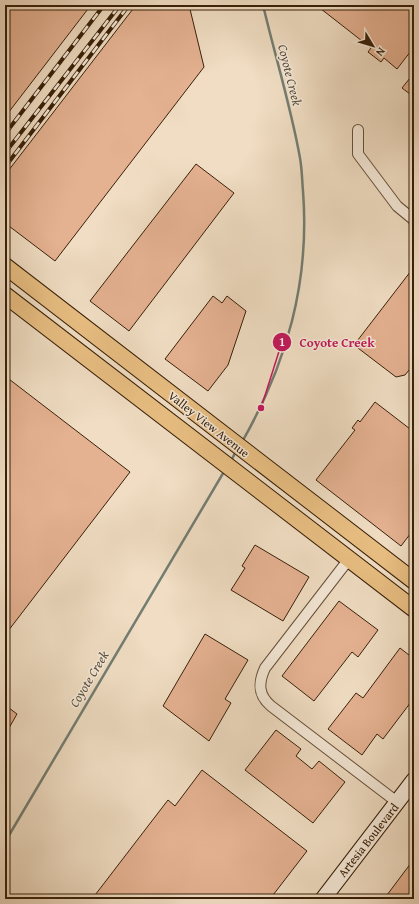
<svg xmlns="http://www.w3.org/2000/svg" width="419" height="904" font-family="'Gentium Book Plus',serif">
<rect width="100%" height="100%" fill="#f0ddc3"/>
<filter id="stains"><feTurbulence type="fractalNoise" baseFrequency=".005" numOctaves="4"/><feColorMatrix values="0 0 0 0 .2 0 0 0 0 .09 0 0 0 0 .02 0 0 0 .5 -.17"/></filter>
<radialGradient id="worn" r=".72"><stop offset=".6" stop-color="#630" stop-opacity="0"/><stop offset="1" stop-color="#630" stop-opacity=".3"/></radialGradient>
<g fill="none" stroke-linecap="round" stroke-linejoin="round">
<path stroke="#737d72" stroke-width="2.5" d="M 242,442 C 287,363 310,282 303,191 C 302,180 302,169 300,158 C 291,107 275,56 263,5
M 231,461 L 236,451
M 5,842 L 225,470"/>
</g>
<path fill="#e4b191" stroke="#382009" d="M 5,5 L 91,5 L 5,117 Z
M 136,5 L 189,5 L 204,67 L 55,261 L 5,223 L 5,175 Z
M 316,5 L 414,5 L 414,47 L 397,69 L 384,58 L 381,62 L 368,52 L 371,48 Z
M 414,73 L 414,97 L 402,88 Z
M 196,164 L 234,193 L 129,331 L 90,301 Z
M 414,267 L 414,364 L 405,375 L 396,377 L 354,345 Z
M 213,296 L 222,303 L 227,296 L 246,311 L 228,365 L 208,391 L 165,359 Z
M 5,376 L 130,472 L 5,635 Z
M 375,402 L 414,432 L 414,529 L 401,546 L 316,480 L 355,430 L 352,428 L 358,420 L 360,422 Z
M 255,545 L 309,577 L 283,621 L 231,590 L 245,568 L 242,566 Z
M 339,601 L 378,630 L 358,657 L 352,652 L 314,701 L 282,676 Z
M 205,634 L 248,660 L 225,699 L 231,703 L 209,741 L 163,706 Z
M 400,648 L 414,659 L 414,698 L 383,739 L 377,734 L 362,755 L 328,729 L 356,693 L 363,698 Z
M 5,705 L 17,714 L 5,735 Z
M 276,730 L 301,749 L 296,756 L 312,769 L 319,761 L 345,782 L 313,823 L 245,770 Z
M 202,770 L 307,851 L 270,899 L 92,899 L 168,800 L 175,806 Z
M 414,859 L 414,899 L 384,899 Z"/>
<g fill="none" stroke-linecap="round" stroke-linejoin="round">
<defs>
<path id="street" d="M 358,130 L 358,154 L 397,206 L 414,220
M 349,559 L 265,668 C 258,683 258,695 271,706 L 397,802"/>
<path id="secondary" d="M 323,899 L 414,780"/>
<path id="primary" d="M 5,266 L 414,581
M 5,295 L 414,609"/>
</defs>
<use href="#street" stroke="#664f38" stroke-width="12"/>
<use href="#secondary" stroke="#382009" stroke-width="17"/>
<use href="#primary" stroke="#382009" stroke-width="18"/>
<use href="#street" stroke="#f5e9d8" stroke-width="10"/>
<use href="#secondary" stroke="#f5e9d8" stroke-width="15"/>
<use href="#primary" stroke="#e8be82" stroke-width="16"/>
<defs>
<path id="rail" d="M 5,134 L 104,5
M 5,153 L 120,5
M 5,167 L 129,5"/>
</defs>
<use href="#rail" stroke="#382009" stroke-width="4"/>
<use href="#rail" stroke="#f5e9d8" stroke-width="2.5" stroke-dasharray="8" stroke-linecap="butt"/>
</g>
<g text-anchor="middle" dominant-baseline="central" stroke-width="3" stroke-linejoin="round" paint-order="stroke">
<g font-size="12" fill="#382009" stroke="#f5e9d8">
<text transform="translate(209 424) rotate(38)">Valley View Avenue</text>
<text transform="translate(368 840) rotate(-52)">Artesia Boulevard</text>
</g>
<g font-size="13" font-style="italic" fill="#564e3e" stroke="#f5e9d8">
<text transform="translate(290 75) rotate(76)">Coyote Creek</text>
<text transform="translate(89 679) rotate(-59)">Coyote Creek</text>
</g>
</g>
<path fill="none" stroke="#c2185b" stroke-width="1.5" d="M261 408L282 342"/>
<g fill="#c2185b" stroke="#f5e9d8" stroke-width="1.5">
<circle cx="261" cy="408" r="4"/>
<circle cx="282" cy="342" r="10"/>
</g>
<g font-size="12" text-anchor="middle" font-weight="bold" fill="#fff">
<text x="282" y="346">1</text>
</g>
<g font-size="13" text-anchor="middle" font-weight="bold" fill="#c2185b" stroke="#f5e9d8" stroke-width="3" stroke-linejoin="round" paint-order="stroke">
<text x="337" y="347">Coyote Creek</text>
</g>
<rect width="419" height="904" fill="none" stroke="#f0ddc3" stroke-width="20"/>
<rect x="6" y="6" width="407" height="892" fill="none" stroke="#382009" stroke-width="2"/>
<rect x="10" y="10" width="399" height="884" fill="none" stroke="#382009"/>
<g transform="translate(373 46) rotate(128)" stroke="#f5e9d8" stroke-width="3" paint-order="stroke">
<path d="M0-3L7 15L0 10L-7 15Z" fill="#382009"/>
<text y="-6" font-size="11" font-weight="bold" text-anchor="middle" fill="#382009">N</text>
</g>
<rect width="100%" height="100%" filter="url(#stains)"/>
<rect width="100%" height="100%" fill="url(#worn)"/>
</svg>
